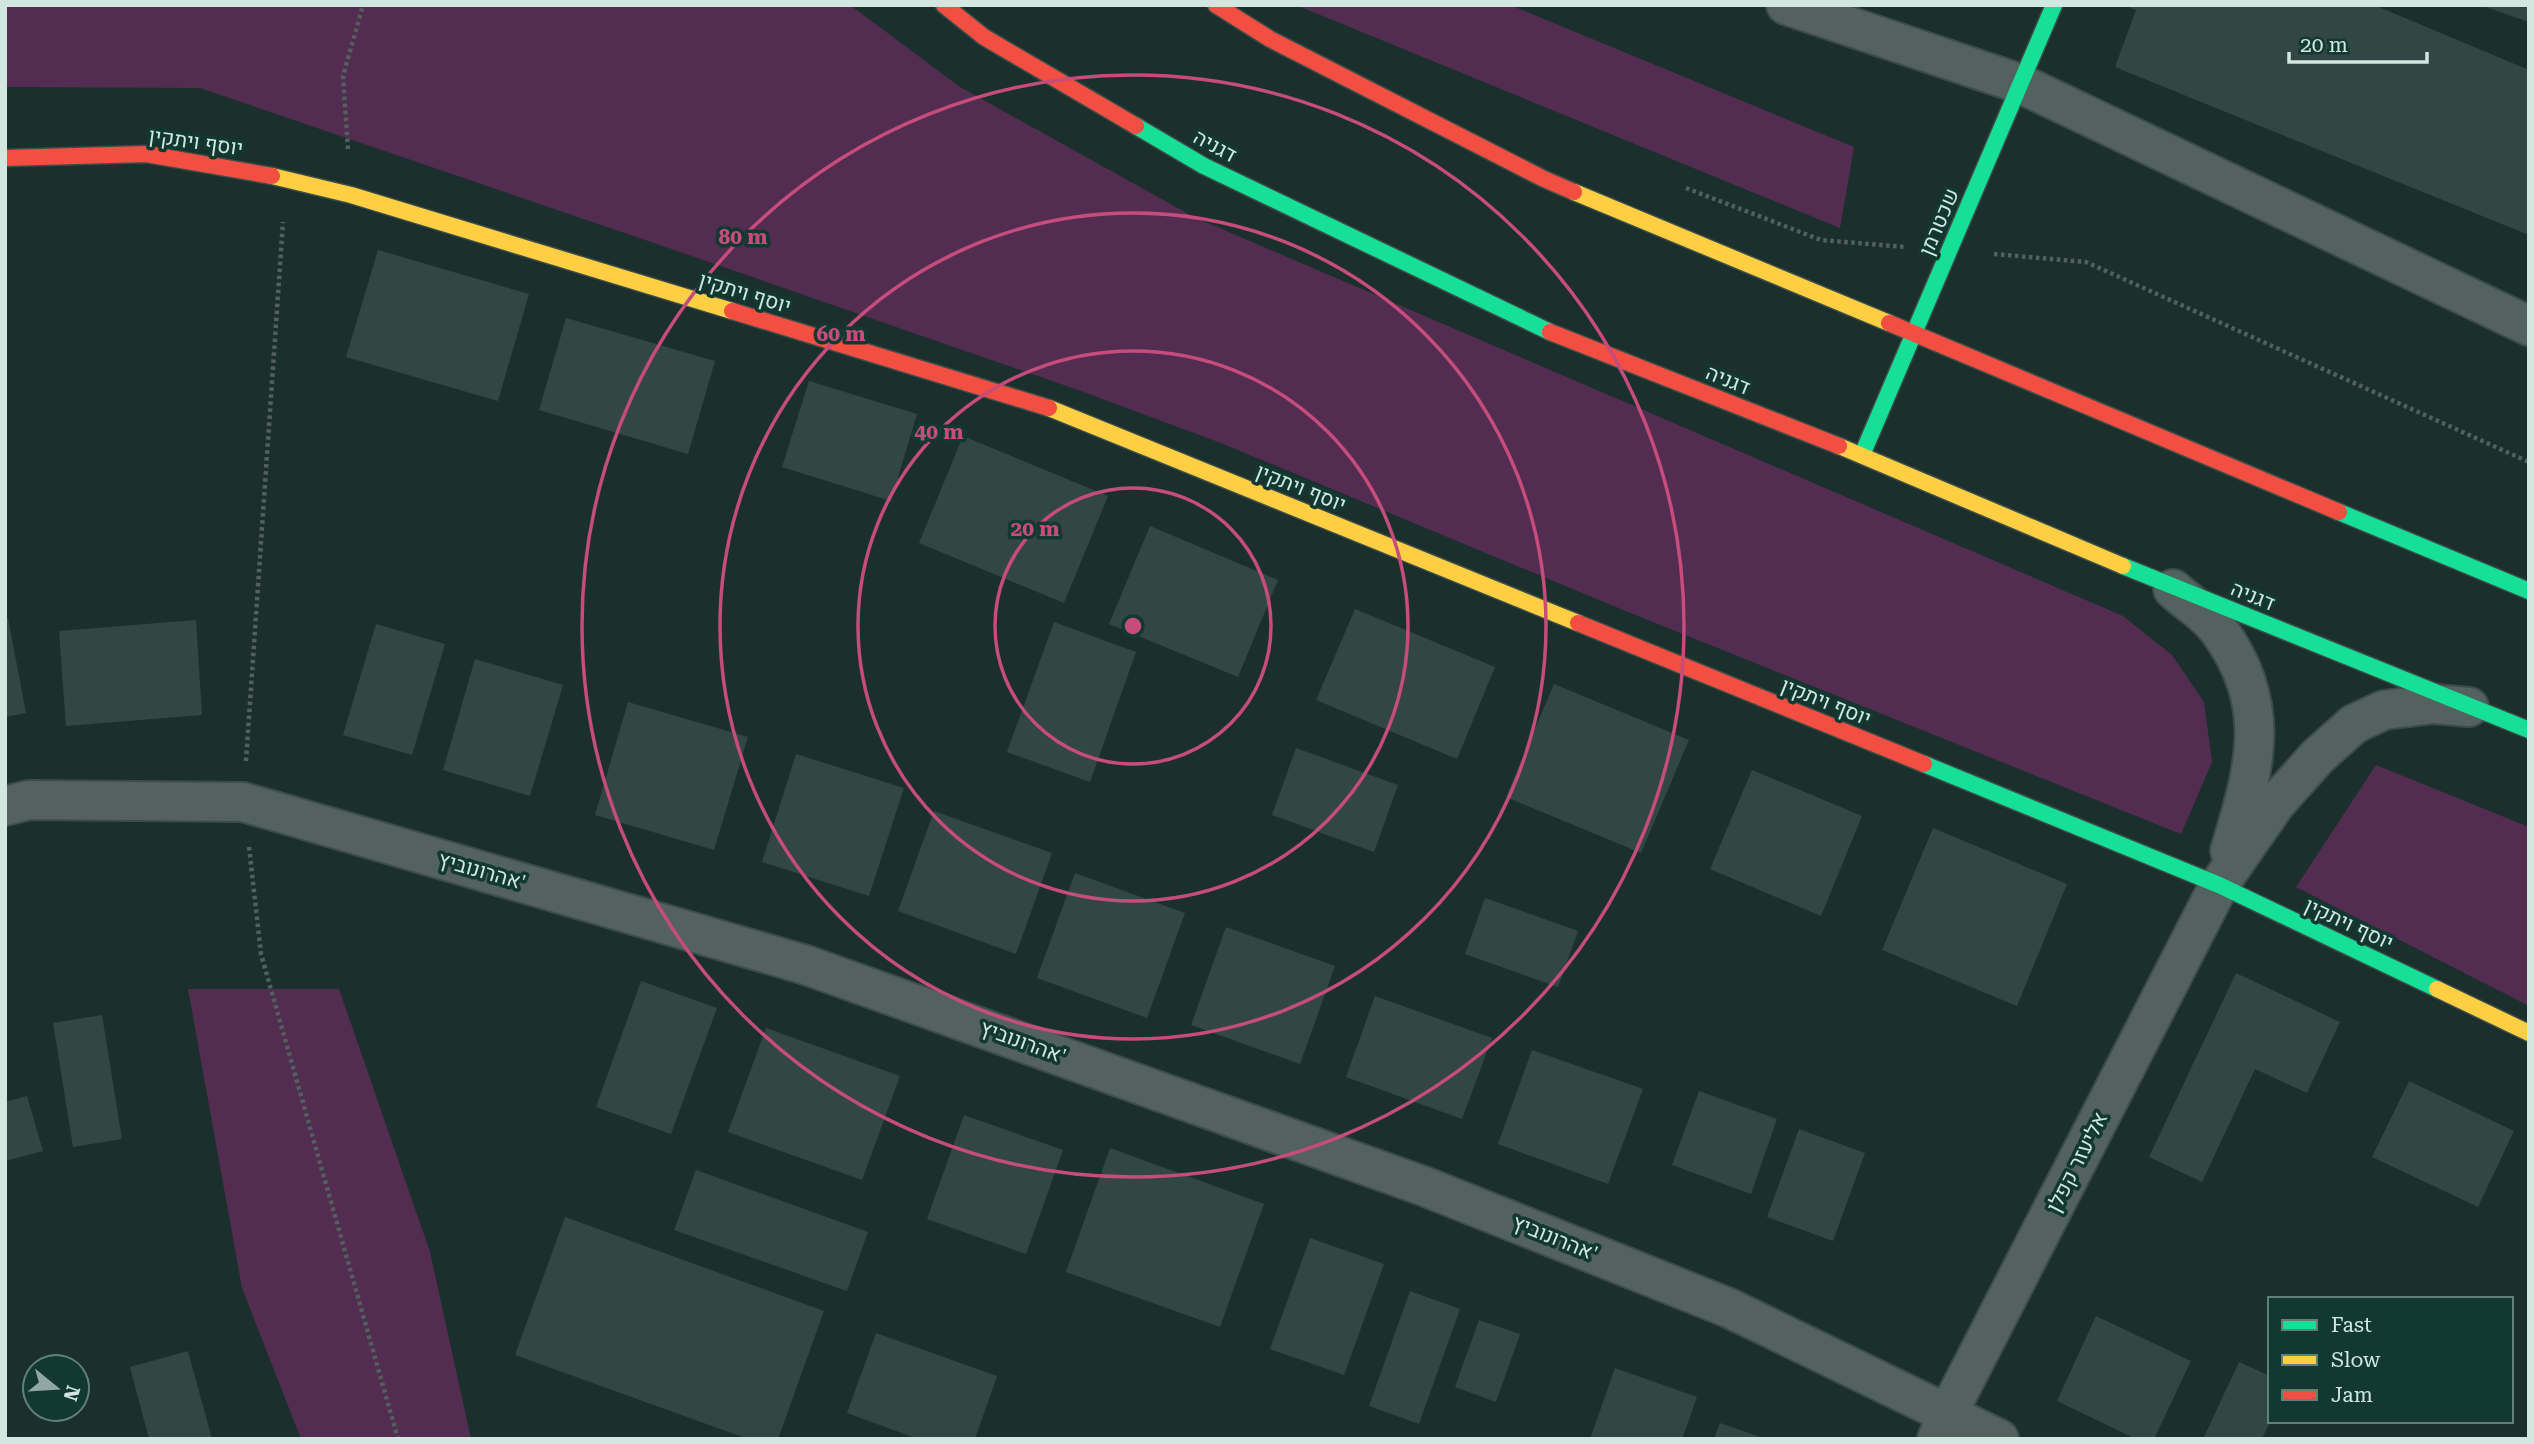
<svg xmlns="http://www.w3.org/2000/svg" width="2534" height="1444" font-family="'Roboto Serif',Heebo,serif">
<rect width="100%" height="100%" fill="#1b302c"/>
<path fill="#522d51" d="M 5,5 L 850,5 L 960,87 L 1194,217 L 2123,616 L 2172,655 L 2204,702 L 2212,762 L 2181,834 L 1628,612 L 1221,443 L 1081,391 L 657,244 L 200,88 L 5,87 Z
M 1296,5 L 1510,5 L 1854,147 L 1840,228 Z
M 2376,765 L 2529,827 L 2529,1006 L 2296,887 Z
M 188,989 L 339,989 L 430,1252 L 471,1439 L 301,1439 L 242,1288 Z"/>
<path fill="#324743" d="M 2123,5 L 2374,5 L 2529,70 L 2529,235 L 2115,67 L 2136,10 Z
M 2483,5 L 2529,5 L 2529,22 L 2483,6 Z
M 378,250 L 529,294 L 498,401 L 346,357 Z
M 566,318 L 715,361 L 688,454 L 539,410 Z
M 809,381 L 917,414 L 891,501 L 782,467 Z
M 963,436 L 1108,496 L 1064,603 L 919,543 Z
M 1150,526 L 1278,580 L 1238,677 L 1109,624 Z
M 1355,609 L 1495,667 L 1457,759 L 1316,700 Z
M 8,618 L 26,713 L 5,717 L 5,619 Z
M 196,620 L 202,715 L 66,726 L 59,631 Z
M 1054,622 L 1136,652 L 1090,782 L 1007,752 Z
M 376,624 L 445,644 L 412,755 L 343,735 Z
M 475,659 L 563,685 L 530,796 L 443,770 Z
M 1554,684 L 1689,740 L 1641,853 L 1506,797 Z
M 628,702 L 748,737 L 714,850 L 595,815 Z
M 1296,748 L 1398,785 L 1374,852 L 1272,815 Z
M 796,754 L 904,788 L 869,896 L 762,862 Z
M 1752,770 L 1862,816 L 1821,916 L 1710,869 Z
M 934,811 L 1052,853 L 1016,954 L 898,911 Z
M 1933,828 L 2067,884 L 2017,1006 L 1882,950 Z
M 1075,873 L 1185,913 L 1147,1018 L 1037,978 Z
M 1485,898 L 1578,931 L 1558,987 L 1465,954 Z
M 1226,927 L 1335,966 L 1300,1064 L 1191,1025 Z
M 2236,973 L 2340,1022 L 2307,1093 L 2255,1069 L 2202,1182 L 2149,1157 Z
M 641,981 L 717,1008 L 671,1134 L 596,1107 Z
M 1375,996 L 1492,1038 L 1462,1119 L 1346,1077 Z
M 102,1015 L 122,1139 L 73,1147 L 53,1023 Z
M 766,1028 L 900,1076 L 862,1180 L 728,1132 Z
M 1532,1050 L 1643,1089 L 1608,1184 L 1498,1144 Z
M 2409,1081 L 2514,1131 L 2478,1207 L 2372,1157 Z
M 1699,1091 L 1777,1119 L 1751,1194 L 1672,1165 Z
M 27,1096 L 43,1151 L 5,1161 L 5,1102 Z
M 964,1115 L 1063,1150 L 1026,1254 L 927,1219 Z
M 1799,1129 L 1865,1153 L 1833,1241 L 1767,1217 Z
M 1110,1148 L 1264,1204 L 1220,1327 L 1066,1272 Z
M 696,1170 L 868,1232 L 847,1291 L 674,1230 Z
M 565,1217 L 824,1311 L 778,1439 L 748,1439 L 515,1355 Z
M 1310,1238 L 1384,1264 L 1344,1375 L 1270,1349 Z
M 1410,1291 L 1460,1309 L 1419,1424 L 1369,1406 Z
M 2096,1316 L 2191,1361 L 2154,1439 L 2136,1439 L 2057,1401 Z
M 1479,1320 L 1520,1334 L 1496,1402 L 1455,1387 Z
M 876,1333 L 997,1376 L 975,1439 L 918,1439 L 847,1413 Z
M 188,1351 L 212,1439 L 149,1439 L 130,1367 Z
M 2239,1362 L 2270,1376 L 2270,1422 L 2262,1439 L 2203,1439 Z
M 1615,1368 L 1697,1397 L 1682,1439 L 1590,1439 Z
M 1720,1423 L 1763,1438 L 1763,1439 L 1714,1439 Z"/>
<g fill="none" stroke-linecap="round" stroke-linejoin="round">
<defs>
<path id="street" d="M 1786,5 L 2021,84 L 2529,326
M 2173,589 C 2187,602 2207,614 2218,629 C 2274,705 2255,768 2230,851
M 5,806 L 29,800 L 243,802 L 806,965 L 1426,1187 L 1729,1308 L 1999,1439
M 1937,1439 L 1948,1413 L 2219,885 L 2276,803 L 2317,757 L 2354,724 L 2384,710 L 2434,704 L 2469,707"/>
<path id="fast" d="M 1136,126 L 1204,166 L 1550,332
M 1862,455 L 2054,5
M 2339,512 L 2529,591
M 2123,566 L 2529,730
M 1924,764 L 2219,885 L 2437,989"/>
<path id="slow" d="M 272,176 L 351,195 L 732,311
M 1574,192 L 1889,323
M 1049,408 L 1578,623
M 1839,446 L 2123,566
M 2437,989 L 2529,1033"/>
<path id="jam" d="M 944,5 L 984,37 L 1136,126
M 1216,5 L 1270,39 L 1544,179 L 1574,192
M 5,158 L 146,154 L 272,176
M 732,311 L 1049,408
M 1889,323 L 2339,512
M 1550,332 L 1839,446
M 1578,623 L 1924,764"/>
</defs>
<use href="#street" stroke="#3c4d49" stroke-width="42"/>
<use href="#fast" stroke="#3c4d49" stroke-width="19"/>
<use href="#slow" stroke="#3c4d49" stroke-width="19"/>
<use href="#jam" stroke="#3c4d49" stroke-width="19"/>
<path stroke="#53605d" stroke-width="4.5" stroke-dasharray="3.5 3.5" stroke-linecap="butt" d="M 348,149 L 343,76 L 363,5
M 1686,188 L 1821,240 L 1905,247
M 1994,254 L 2086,262 L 2529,462
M 246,761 L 283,222
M 249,847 L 261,954 L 398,1439"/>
<use href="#street" stroke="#54625f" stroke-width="38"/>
<use href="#fast" stroke="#16e098" stroke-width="16"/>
<use href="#slow" stroke="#ffcf43" stroke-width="16"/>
<use href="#jam" stroke="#f24e42" stroke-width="16"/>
</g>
<g fill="none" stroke="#c64c7c" stroke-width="3.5">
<circle cx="1133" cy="626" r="138"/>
<circle cx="1133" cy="626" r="275"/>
<circle cx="1133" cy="626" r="413"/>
<circle cx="1133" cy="626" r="551"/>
</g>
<g text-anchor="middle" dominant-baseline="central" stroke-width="7" stroke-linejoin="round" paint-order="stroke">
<g font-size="21" fill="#d3e7e1" stroke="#123931">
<text transform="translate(196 142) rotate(8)">יוסף ויתקין</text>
<text transform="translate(1215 146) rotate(28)">דגניה</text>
<text transform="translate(1939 222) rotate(-67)">שכטרמן</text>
<text transform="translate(745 293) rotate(17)">יוסף ויתקין</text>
<text transform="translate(1728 380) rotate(22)">דגניה</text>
<text transform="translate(1301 488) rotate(22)">יוסף ויתקין</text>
<text transform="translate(2253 596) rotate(22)">דגניה</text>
<text transform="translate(1826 702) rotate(22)">יוסף ויתקין</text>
<text transform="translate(482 871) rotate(16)">אהרונוביץ'</text>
<text transform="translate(2349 924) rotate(25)">יוסף ויתקין</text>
<text transform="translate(1023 1042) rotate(20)">אהרונוביץ'</text>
<text transform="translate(2077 1162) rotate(-63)">אליעזר קפלן</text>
<text transform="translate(1555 1238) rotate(22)">אהרונוביץ'</text>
</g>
</g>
<circle cx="1133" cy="626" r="10" fill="#c64c7c" stroke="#123931" stroke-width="3.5"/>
<g font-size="21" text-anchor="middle" font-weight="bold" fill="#c64c7c" stroke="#123931" stroke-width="7" stroke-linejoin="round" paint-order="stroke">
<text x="743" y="244">80 m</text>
<text x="841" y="341">60 m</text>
<text x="939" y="439">40 m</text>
<text x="1035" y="536">20 m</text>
</g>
<rect width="2534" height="1444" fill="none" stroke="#d3e7e1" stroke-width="14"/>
<rect x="2268" y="1297" width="245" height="126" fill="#123931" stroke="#5f7f77" stroke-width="2"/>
<rect x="2282" y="1320" width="35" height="10" fill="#16e098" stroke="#5f7f77" stroke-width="2"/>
<text x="2331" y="1332" font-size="21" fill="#d3e7e1">Fast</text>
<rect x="2282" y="1355" width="35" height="10" fill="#ffcf43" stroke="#5f7f77" stroke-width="2"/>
<text x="2331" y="1367" font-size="21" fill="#d3e7e1">Slow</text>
<rect x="2282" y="1390" width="35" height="10" fill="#f24e42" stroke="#5f7f77" stroke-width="2"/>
<text x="2331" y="1402" font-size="21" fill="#d3e7e1">Jam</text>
<g transform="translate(56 1388) rotate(108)"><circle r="33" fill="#123931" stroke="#5f7f77" stroke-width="2"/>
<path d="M0-5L12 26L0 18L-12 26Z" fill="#93a7a2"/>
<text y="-10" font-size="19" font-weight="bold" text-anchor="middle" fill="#d3e7e1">N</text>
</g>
<path d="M2289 52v10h138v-10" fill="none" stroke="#d3e7e1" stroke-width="3.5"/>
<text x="2300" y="52" font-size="21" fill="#d3e7e1" stroke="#123931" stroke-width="5" paint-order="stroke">20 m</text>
</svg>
